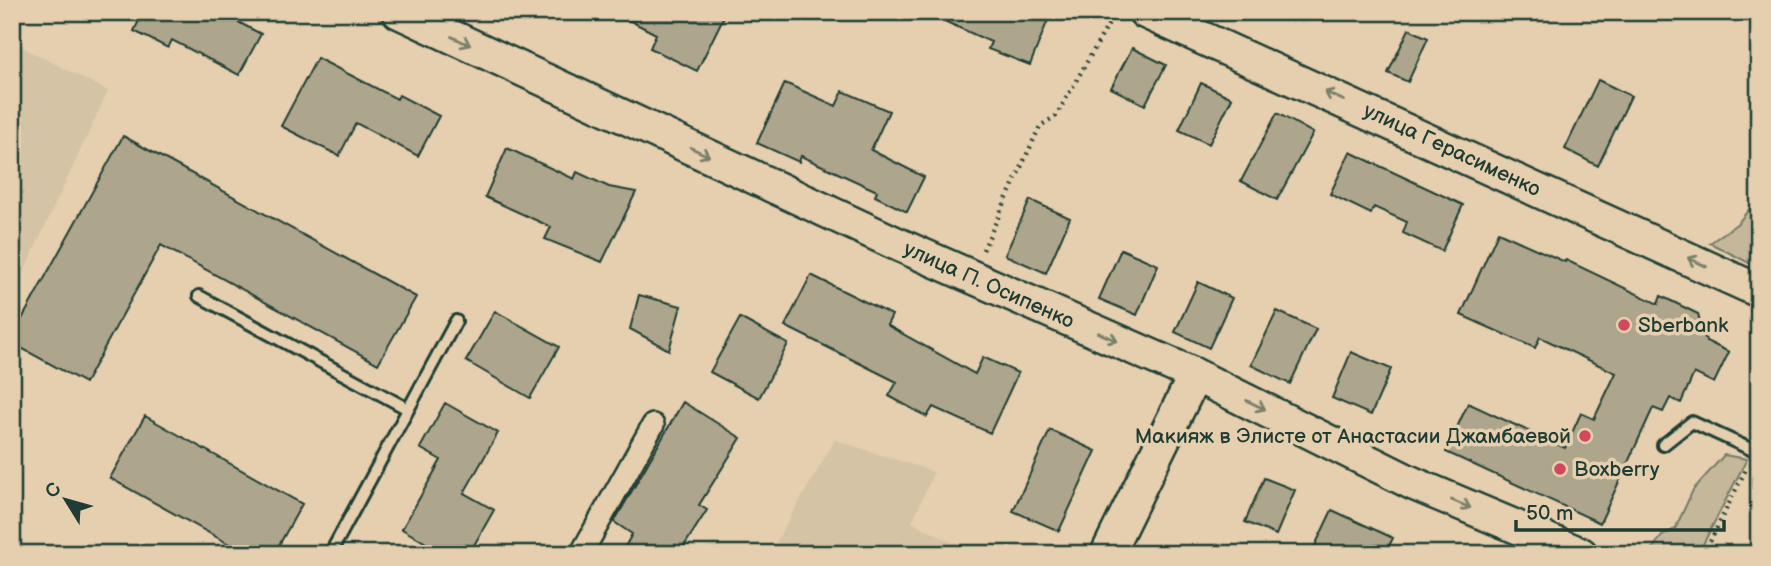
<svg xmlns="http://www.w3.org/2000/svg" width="1771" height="566" font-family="'Balsamiq Sans',sans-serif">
<rect width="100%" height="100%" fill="#e5cfae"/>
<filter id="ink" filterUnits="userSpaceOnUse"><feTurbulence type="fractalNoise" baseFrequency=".0143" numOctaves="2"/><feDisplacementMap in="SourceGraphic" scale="14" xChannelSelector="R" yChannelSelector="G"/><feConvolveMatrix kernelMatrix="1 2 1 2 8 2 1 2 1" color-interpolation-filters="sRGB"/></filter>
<g filter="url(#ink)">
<path fill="#d4c3a4" d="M 12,42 L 108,91 L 12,297 Z
M 835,440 L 934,472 L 912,522 L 967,550 L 965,554 L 769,554 Z"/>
<path fill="#c4b79a" stroke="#727a67" stroke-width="2" d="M 1759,197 L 1759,268 L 1710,243 L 1738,223 Z
M 1724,455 L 1747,459 L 1698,554 L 1664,554 L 1652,549 L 1662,536 L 1675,529 L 1693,490 Z"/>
<path fill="#aea68c" stroke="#1f3d34" stroke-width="2" d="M 143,12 L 219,12 L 261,34 L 239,75 L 172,40 L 168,48 L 134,31 Z
M 613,12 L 726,12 L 697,71 L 650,48 L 656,34 Z
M 924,12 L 1051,12 L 1030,65 L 988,49 L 991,42 Z
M 1409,29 L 1428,38 L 1408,82 L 1388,73 Z
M 1132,48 L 1166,65 L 1145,105 L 1111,88 Z
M 317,58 L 397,99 L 399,95 L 439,116 L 418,156 L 356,123 L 339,156 L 281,126 Z
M 1598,80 L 1631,96 L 1598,166 L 1565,149 Z
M 785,83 L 836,106 L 843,91 L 889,111 L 871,150 L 924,177 L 907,212 L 875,196 L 877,191 L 801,156 L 799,162 L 757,143 Z
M 1201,83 L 1232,98 L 1209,144 L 1179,130 Z
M 1277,113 L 1313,133 L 1277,200 L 1241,181 Z
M 123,136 L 416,297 L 378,364 L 161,245 L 85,383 L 12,343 L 12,337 Z
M 507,148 L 574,179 L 577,172 L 609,187 L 636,192 L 602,262 L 545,239 L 551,227 L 485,197 Z
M 1350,152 L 1463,205 L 1442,251 L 1403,233 L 1407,222 L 1374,207 L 1371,214 L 1330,194 Z
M 1030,200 L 1070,218 L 1046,273 L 1005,255 Z
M 1498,232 L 1565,262 L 1566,260 L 1658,304 L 1661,296 L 1698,314 L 1706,341 L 1729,352 L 1714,383 L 1694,373 L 1681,403 L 1670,398 L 1663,412 L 1653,408 L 1600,523 L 1446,452 L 1468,403 L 1565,448 L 1581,413 L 1594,419 L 1616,373 L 1540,337 L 1535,348 L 1461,315 Z
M 1121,249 L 1158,265 L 1137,315 L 1099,299 Z
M 811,275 L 892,315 L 887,325 L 975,374 L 983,357 L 1018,373 L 990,433 L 933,407 L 927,417 L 889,396 L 897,382 L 785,326 Z
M 1198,282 L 1232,298 L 1209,348 L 1175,332 Z
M 639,295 L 681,306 L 669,350 L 630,329 Z
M 495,311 L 559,347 L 530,398 L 466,361 Z
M 1277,311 L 1316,329 L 1290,384 L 1251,365 Z
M 740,318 L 788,344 L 759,398 L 710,372 Z
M 1351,352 L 1391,369 L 1371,415 L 1332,398 Z
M 683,402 L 741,438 L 699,505 L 707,510 L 679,554 L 621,554 L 632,534 L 614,522 Z
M 445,403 L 498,433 L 464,493 L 494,510 L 469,554 L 445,554 L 402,529 L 441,460 L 420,448 Z
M 145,416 L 302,504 L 274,554 L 247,554 L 110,478 Z
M 1050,430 L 1096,451 L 1059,531 L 1013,511 Z
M 1264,478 L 1295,490 L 1276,535 L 1245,522 Z
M 1332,510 L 1393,538 L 1385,554 L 1311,554 Z"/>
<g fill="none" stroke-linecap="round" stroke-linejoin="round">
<defs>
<path id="lane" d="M 199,296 L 408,409
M 1663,445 L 1692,422 L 1759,453
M 330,554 L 456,321"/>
<path id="street" d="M 581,554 L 653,425"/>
<path id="secondary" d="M 399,12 L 895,243 L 1195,375 L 1412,483 L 1581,554
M 1145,12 L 1759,291
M 1107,554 L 1195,375"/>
</defs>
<use href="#lane" stroke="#1f3d34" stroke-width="16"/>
<use href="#street" stroke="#1f3d34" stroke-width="26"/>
<use href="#secondary" stroke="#1f3d34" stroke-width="37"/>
<path stroke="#1f3d34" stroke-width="4.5" stroke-dasharray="2 5" stroke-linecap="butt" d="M 983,250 L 1040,126 L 1056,116 L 1115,13
M 1704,554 L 1747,467"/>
<use href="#lane" stroke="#e5cfae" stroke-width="10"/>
<use href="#street" stroke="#e5cfae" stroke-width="21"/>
<use href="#secondary" stroke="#e5cfae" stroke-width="32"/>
</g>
<defs><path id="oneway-shaft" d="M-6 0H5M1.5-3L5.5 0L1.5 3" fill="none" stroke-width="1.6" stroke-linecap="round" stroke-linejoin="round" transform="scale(1.75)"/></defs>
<g stroke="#787f6b">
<use href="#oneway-shaft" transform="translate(461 41) rotate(25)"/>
<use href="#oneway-shaft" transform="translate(1334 96) rotate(-155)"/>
<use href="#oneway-shaft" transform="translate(700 152) rotate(25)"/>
<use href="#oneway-shaft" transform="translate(1697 262) rotate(-155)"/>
<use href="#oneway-shaft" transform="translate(1108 337) rotate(24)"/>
<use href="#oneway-shaft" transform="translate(1256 405) rotate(26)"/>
<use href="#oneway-shaft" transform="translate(1461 504) rotate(23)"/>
</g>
</g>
<g fill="#d1495b" stroke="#e5cfae" stroke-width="2.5">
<circle cx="1624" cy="325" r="7"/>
<circle cx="1585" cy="436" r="7"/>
<circle cx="1560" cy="469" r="7"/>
</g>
<g text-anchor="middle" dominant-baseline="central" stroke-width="7" stroke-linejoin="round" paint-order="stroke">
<g font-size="21" fill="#1f3d34" stroke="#e5cfae">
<text transform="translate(1452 150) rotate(25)">улица Герасименко</text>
<text transform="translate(989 285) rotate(24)">улица П. Осипенко</text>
</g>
<g font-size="21" fill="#1f3d34" stroke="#e5cfae" text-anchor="start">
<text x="1638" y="325">Sberbank</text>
<text x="1571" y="436" text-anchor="end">Макияж в Элисте от Анастасии Джамбаевой</text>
<text x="1574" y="469">Boxberry</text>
</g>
</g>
<rect width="1771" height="566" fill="none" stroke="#e5cfae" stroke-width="42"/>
<rect x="21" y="21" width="1729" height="524" fill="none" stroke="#1f3d34" stroke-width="2.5" filter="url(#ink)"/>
<g transform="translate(66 500) rotate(307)" stroke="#e5cfae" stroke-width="5" paint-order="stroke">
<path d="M0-5L12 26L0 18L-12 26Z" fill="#1f3d34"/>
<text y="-10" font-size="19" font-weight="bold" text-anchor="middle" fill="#1f3d34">С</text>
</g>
<path d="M1516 520v10h208v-10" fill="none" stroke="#1f3d34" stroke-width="3.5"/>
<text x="1526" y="520" font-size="21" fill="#1f3d34" stroke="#e5cfae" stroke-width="5" paint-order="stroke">50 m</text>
</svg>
